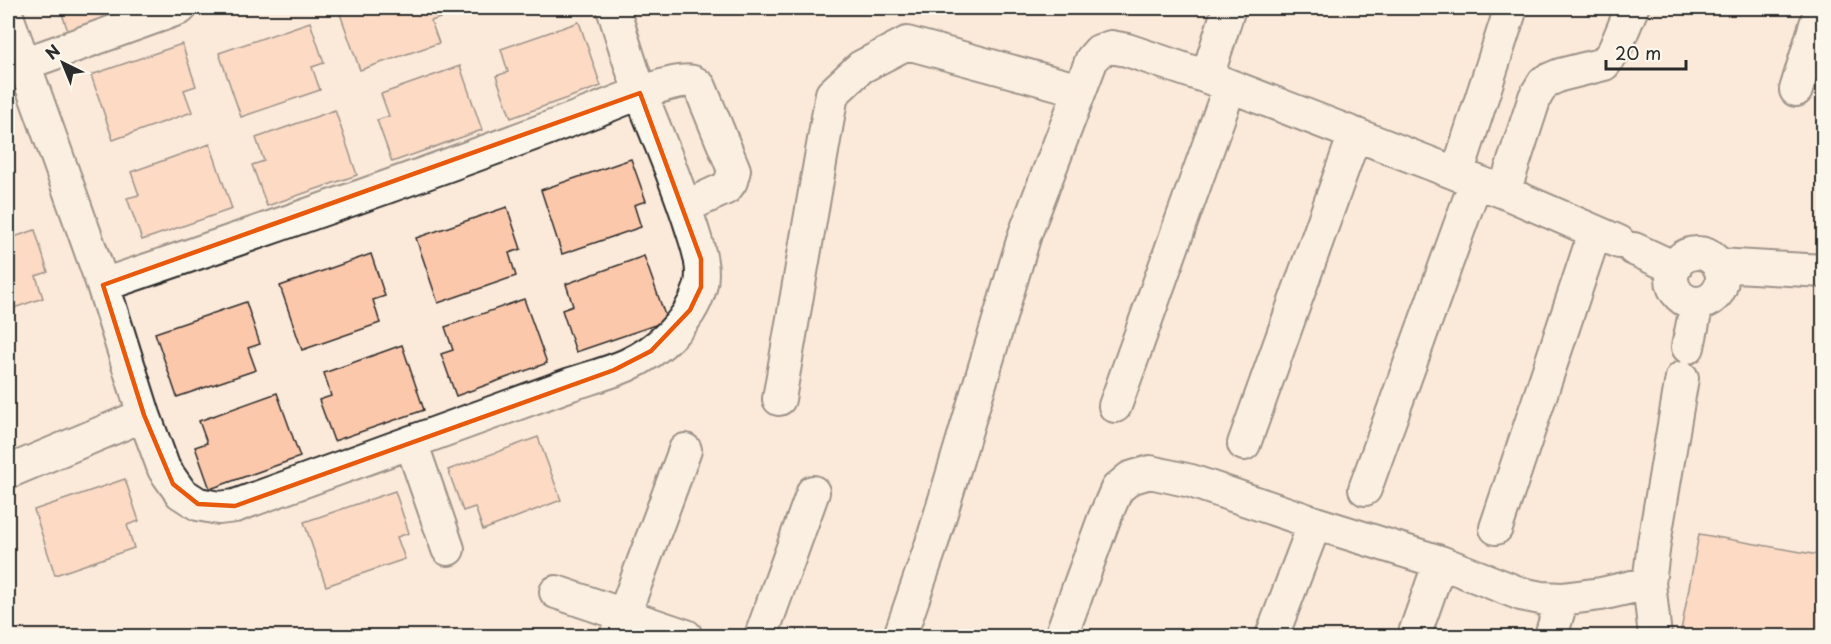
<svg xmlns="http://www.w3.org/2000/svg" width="1831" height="644" font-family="'Playpen Sans',sans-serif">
<rect width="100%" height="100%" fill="#fbe9d9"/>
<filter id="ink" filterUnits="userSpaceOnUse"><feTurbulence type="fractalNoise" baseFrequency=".0167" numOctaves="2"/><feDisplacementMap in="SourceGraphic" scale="12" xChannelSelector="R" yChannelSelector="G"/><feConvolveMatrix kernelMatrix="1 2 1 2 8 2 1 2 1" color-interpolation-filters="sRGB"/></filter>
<g filter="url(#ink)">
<path fill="#fcc8ac" stroke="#2b2b2b" stroke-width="1.5" d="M 60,8 L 155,8 L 70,37 Z
M 338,8 L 440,8 L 443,17 L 431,21 L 439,43 L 360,70 Z
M 310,22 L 324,63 L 312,67 L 320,90 L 241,117 L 219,53 Z
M 579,22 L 601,86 L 511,118 L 496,76 L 508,72 L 501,49 Z
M 182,44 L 196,86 L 184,90 L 192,112 L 113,140 L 91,75 Z
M 460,66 L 482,130 L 392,162 L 377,120 L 389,116 L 381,94 Z
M 335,110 L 357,175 L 267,206 L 252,165 L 264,161 L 256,138 Z
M 210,144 L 232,209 L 142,240 L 127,198 L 139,195 L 131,172 Z
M 631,159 L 646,201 L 634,205 L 641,227 L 562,254 L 541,190 Z
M 507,207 L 521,249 L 509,253 L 516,276 L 438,303 L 416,238 Z
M 35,230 L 48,272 L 36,276 L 43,298 L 8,310 L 8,239 Z
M 371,254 L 385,296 L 373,300 L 380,323 L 302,350 L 280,286 Z
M 644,256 L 667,321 L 576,352 L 562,310 L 573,306 L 566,284 Z
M 524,299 L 547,363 L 456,396 L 441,354 L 453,350 L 445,327 Z
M 246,302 L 260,344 L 248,348 L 256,370 L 177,397 L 155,333 Z
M 402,345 L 424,410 L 334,441 L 319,400 L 331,396 L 324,373 Z
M 277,393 L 300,457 L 210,489 L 195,447 L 207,443 L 199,421 Z
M 538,437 L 561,500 L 483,530 L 475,507 L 463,511 L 448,470 Z
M 125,479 L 139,521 L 127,525 L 134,548 L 55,575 L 34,510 Z
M 395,491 L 409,533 L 397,537 L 405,559 L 326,586 L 304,522 Z
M 1699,534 L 1824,556 L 1824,636 L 1680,636 Z"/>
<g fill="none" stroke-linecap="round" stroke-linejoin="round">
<defs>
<path id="minor" d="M 8,19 L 103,285 L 144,415 L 164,469 L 181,493 L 198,504 L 219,508 L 235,506 L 571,384 C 589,378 609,373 627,365 C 658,351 690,322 700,288 C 706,268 697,245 691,226 C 677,181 658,138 641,94 C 630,66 622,36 613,8
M 24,64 L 180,8
M 1207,77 L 1229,8
M 1796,90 L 1821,8
M 1457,174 L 1511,8
M 1504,192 L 1535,97 L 1544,82 L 1560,75 L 1604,64 L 1614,51 L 1632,8
M 1634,249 L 1675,268
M1672 278a25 25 0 1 1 50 0a25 25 0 1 1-50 0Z
M 1718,265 L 1824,271
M 103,285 C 269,229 434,172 597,110 C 615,103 677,76 693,82 C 696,83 698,85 700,87 L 734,170 L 731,181 L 726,188 L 685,207
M 1688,347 L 1697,303
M 779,399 L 832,94 L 861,67 L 907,43 L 1080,90
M 1115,406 L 1230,86
M 411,442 L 448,549
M 1244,444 L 1355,134
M 8,472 L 144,415
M 1365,489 L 1476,181
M 1496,528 L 1595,232
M 556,592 L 686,636
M 616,636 L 685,450
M 761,636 L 813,492
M 900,636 L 931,546 L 1025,234 L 1092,59 L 1099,51 L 1111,47 L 1127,50 L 1207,77 L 1504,192 L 1619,242
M 1061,636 L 1104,519 L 1117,489 L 1130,478 L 1150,472 L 1191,481 L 1315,523 L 1440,562 L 1521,594 L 1541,598 L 1562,599 L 1601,594 L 1649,583
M 1272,636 L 1315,523
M 1414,636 L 1440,562
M 1551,636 L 1562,599
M 1655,636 L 1649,583 L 1654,543 L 1682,378"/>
</defs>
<use href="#minor" stroke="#2b2b2b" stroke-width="36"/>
<use href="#minor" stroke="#fbf7ec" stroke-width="32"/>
</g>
</g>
<path d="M0 0H1831V644H0ZM 640,93 L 701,259 L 701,287 L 690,310 L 651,351 L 614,370 L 235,506 L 198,504 L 173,484 L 144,415 L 103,285 Z" fill="#fbe9d9" fill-opacity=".55" fill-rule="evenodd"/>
<path fill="none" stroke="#e8590c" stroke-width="4.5" stroke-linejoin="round" d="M 640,93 L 701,259 L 701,287 L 690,310 L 651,351 L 614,370 L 235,506 L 198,504 L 173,484 L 144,415 L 103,285 Z"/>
<rect width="1831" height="644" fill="none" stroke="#fbf7ec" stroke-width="30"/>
<rect x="15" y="15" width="1801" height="614" fill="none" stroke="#2b2b2b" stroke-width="2" filter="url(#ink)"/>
<g transform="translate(63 63) rotate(317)" stroke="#fbf7ec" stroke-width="4.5" paint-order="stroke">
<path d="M0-4.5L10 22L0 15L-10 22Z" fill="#2b2b2b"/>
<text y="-9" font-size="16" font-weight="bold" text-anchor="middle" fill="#2b2b2b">N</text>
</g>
<path d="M1606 60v9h80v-9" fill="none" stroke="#2b2b2b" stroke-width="3"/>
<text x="1615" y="60" font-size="18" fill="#2b2b2b" stroke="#fbf7ec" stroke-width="4.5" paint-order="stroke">20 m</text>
</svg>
